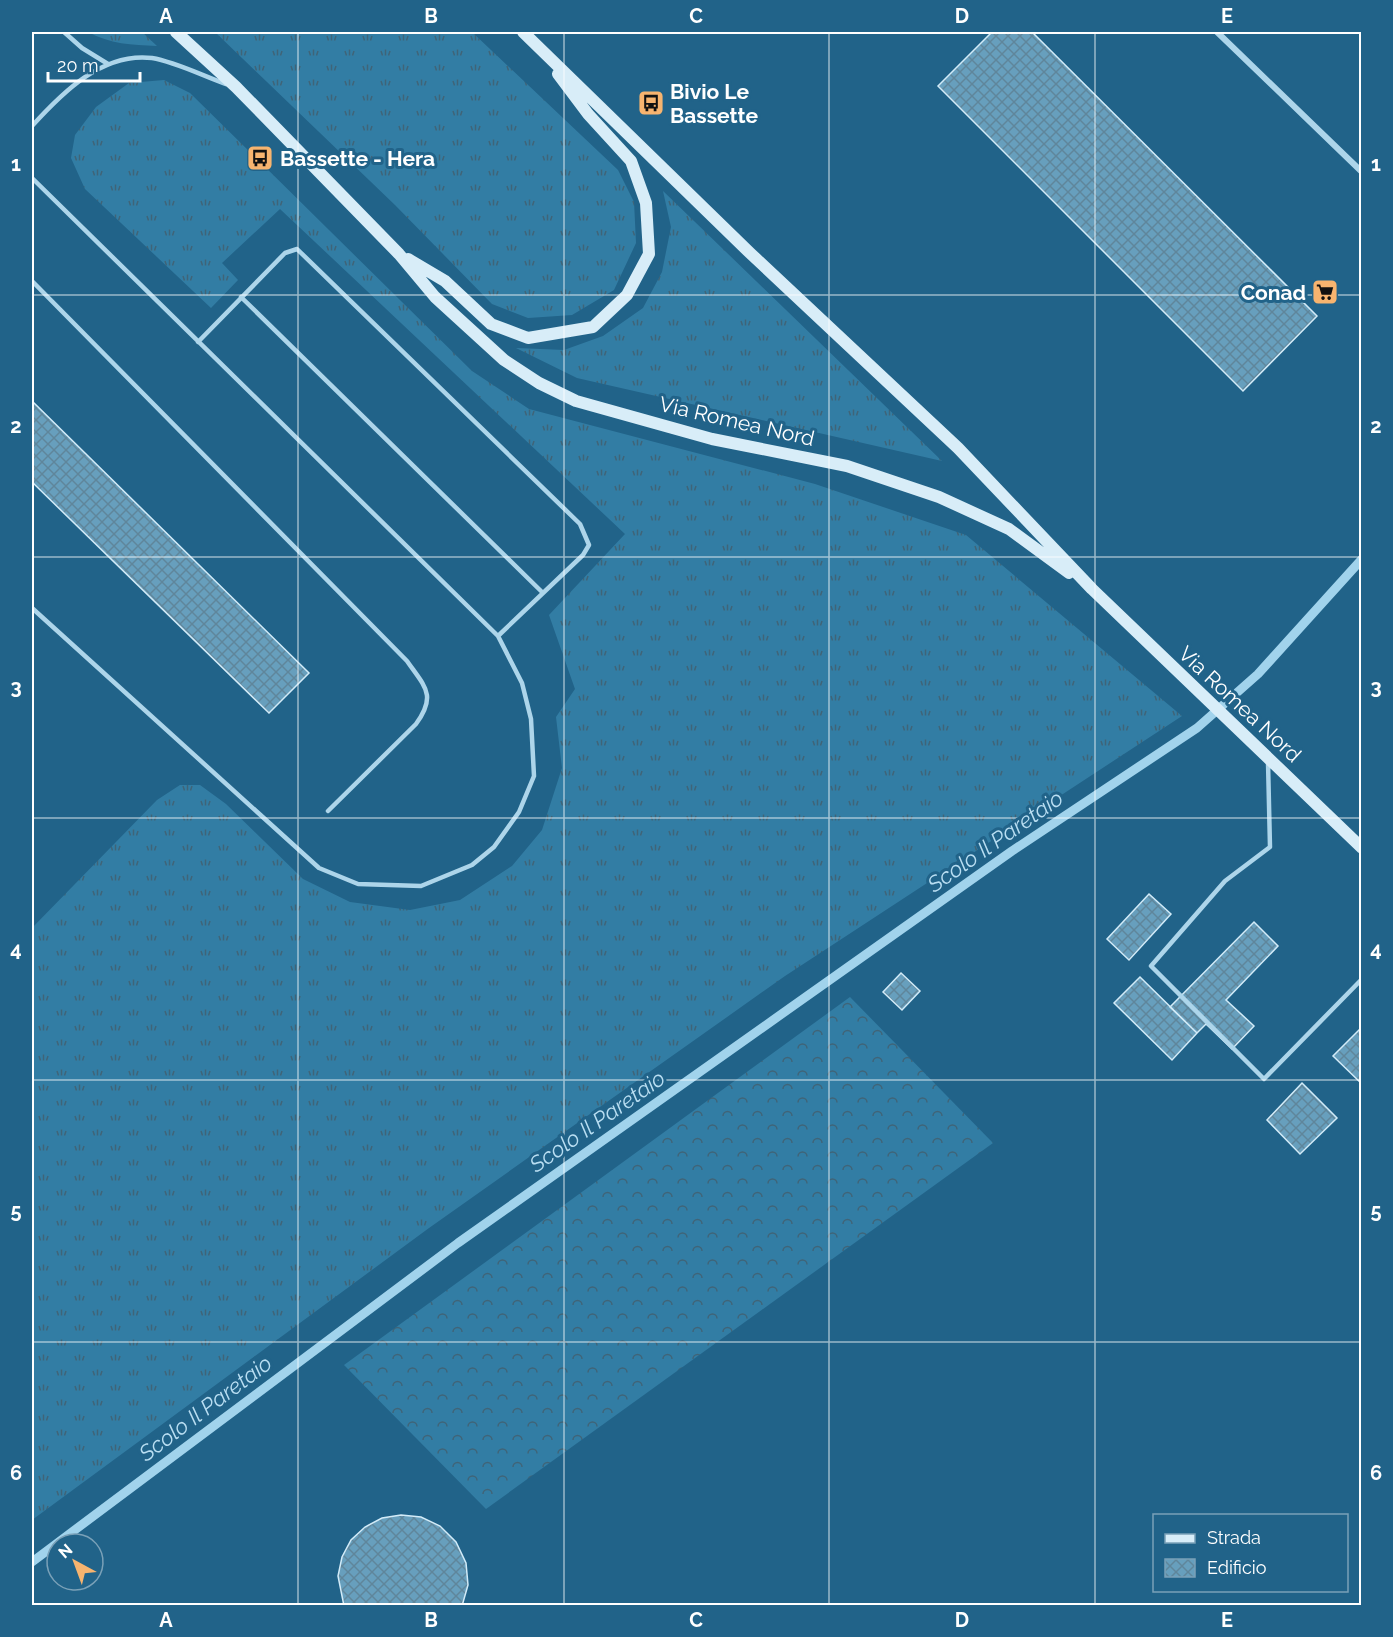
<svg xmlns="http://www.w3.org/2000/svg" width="1393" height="1637" font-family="Raleway,sans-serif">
<defs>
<pattern id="grass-tufts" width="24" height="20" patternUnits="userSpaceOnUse" patternTransform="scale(1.5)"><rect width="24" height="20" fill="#327da4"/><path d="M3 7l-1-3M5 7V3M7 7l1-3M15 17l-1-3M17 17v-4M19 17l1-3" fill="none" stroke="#3f6478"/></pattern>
<pattern id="forest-crowns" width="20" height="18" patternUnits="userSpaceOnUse" patternTransform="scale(1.5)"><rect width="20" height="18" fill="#327da4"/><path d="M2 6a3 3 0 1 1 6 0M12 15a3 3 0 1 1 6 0" fill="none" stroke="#3f6478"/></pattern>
<pattern id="building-cross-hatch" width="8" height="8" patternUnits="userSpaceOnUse" patternTransform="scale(1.5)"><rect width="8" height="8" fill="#679fbd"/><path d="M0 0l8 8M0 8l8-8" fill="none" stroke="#5f869b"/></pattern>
</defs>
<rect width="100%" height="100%" fill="#216389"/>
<path fill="url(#grass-tufts)" d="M 88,32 L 142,32 L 157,46 C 132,45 110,44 88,32 Z
M 215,32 L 472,32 L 618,170 L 634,202 L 636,243 L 614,290 L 572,315 L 528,318 L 492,304 L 395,205 Z
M 164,80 L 190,93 L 472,371 L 529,409 L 815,484 L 966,535 L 1182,716 L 785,976 L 429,1228 L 32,1520 L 32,928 L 157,800 L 180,785 L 200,785 L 226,804 L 303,879 L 350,902 L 410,910 L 460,900 L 512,866 L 542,830 L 562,768 L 556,717 L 575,689 L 549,615 L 625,534 L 280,209 L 222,263 L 238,280 L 211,308 L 85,189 L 71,158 L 75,135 L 96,107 L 129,83 Z
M 663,191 L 942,461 L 577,378 L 516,348 L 564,350 L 603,336 L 643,308 L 662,272 L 671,227 Z"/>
<path fill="url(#forest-crowns)" d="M 850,997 L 993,1143 L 486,1509 L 344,1365 Z"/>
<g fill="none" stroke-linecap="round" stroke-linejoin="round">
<path stroke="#a1d3ec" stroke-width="9" d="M 32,1562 L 458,1243 L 1012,851 L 1197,728 L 1258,674 L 1362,559"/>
</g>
<path fill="url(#building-cross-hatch)" stroke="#d2ebf8" stroke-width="1.5" d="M 992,32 L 1032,32 L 1317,316 L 1243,391 L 938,86 Z
M 32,401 L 309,673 L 269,713 L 32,482 Z
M 1149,894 L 1171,914 L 1129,960 L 1107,939 Z
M 1254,922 L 1278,946 L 1226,1000 L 1254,1026 L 1232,1049 L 1206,1024 L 1197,1033 L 1170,1007 Z
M 901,973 L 920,991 L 902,1010 L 883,992 Z
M 1140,977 L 1197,1033 L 1172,1060 L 1114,1003 Z
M 1362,1027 L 1362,1084 L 1333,1056 Z
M 1302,1083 L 1337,1118 L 1300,1154 L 1267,1120 Z
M 401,1515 L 421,1517 L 440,1526 L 456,1542 L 466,1563 L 468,1585 L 462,1606 L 344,1606 L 338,1576 L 342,1557 L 351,1540 L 365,1527 L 382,1518 Z"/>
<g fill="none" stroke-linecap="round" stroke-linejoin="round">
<path stroke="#add5ea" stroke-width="4.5" d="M 64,32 L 82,48 L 108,64
M 32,126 C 62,93 102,52 152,58 C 176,62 203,76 226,84
M 32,178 L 498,636 L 522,683 L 531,719 L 534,776 L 519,812 L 494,847 L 472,865 L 421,886 L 358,884 L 319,868 L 32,608
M 32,281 L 407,661 C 425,687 437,695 416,724 L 328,811
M 241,297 L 543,593
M 198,342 L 285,253 L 297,249 L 580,524 L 589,545 L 583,555 L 498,636
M 1268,762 L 1270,847 L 1225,881 L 1151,966 L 1264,1079 L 1362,979"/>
<path stroke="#add5ea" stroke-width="6" d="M 1217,32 L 1362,172"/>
<path stroke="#d8edf8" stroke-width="12" d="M 176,32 L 236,87 L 399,254 L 435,297 L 504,360 L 539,383 L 576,401 L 712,439 L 847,466 L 939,497 L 1009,529 L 1069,573
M 523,32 L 750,253 L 958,448 L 1092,589 L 1362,848
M 408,259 L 445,281 L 491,324 L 528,338 L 593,327 L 627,295 L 649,254 L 646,203 L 631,161 L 588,114 L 558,74"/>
</g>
<path fill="none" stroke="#fff" stroke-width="1.5" stroke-opacity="0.55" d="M 298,32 L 298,1606M 564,32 L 564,1606M 829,32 L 829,1606M 1095,32 L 1095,1606M 32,295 L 1362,295M 32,557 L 1362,557M 32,818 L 1362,818M 32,1080 L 1362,1080M 32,1342 L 1362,1342"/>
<defs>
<symbol id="bus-square" viewBox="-11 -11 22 22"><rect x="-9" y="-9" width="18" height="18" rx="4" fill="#f7b46f" stroke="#216389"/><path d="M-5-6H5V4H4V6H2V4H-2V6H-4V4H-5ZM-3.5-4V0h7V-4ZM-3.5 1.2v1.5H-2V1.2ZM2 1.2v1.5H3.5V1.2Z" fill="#111"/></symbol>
<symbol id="supermarket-square" viewBox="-11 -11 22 22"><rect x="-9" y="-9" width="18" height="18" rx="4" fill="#f7b46f" stroke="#216389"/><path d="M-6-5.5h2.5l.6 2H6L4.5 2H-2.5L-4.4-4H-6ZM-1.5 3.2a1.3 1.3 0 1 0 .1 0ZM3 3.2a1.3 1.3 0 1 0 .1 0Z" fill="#111"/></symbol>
</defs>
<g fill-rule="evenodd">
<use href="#bus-square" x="636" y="88" width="30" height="30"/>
<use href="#bus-square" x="245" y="143" width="30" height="30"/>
<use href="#supermarket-square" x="1310" y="277" width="30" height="30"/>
</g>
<g text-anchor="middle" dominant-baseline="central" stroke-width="6" stroke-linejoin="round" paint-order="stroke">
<g font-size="21" font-weight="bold" fill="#fff" stroke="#216389" text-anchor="start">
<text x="670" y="91">Bivio Le<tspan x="670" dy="24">Bassette</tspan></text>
<text x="280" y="158">Bassette - Hera</text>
<text x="1306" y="292" text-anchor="end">Conad</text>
</g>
<g font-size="21" fill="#fff" stroke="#216389">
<text transform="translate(737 421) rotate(13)">Via Romea Nord</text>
<text transform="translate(1240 704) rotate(43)">Via Romea Nord</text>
</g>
<g font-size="22" font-style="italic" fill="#b9def2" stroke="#216389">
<text transform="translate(995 841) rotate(-35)">Scolo Il Paretaio</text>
<text transform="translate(597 1121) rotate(-35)">Scolo Il Paretaio</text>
<text transform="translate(205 1408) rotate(-37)">Scolo Il Paretaio</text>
</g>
</g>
<rect width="1393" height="1637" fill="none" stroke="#216389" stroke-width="66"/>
<rect x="1153" y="1514" width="195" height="78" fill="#216389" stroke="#7aa1b8" stroke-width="1.5"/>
<rect x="1165" y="1534" width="30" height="9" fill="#d8edf8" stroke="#7aa1b8" stroke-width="1.5"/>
<text x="1207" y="1544" font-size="18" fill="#ffffff">Strada</text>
<rect x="1165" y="1559" width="30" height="18" fill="url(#building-cross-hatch)" stroke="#7aa1b8" stroke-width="1.5"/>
<text x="1207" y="1574" font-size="18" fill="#ffffff">Edificio</text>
<g transform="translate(75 1562) rotate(319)"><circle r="28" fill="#216389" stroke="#7aa1b8" stroke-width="1.5"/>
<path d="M0-4.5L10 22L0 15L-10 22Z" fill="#f7b46f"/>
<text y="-9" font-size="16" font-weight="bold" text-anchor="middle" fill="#ffffff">N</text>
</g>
<path d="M48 72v9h92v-9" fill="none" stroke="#ffffff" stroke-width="3"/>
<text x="57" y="72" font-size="18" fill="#ffffff" stroke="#216389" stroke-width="4.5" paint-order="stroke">20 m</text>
<rect x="33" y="33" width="1327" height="1571" fill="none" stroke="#fff" stroke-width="2"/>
<g font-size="20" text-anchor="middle" font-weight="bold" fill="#fff">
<text x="166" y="23">A</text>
<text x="431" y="23">B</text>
<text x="696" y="23">C</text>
<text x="962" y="23">D</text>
<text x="1227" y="23">E</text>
<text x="16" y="171">1</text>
<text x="1376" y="171">1</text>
<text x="16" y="433">2</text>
<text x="1376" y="433">2</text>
<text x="16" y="694">3</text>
<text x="1376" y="694">3</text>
<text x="16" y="956">4</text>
<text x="1376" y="956">4</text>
<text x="16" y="1218">5</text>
<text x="1376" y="1218">5</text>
<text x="16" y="1480">6</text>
<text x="1376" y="1480">6</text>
<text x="166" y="1627">A</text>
<text x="431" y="1627">B</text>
<text x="696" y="1627">C</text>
<text x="962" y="1627">D</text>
<text x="1227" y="1627">E</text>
</g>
</svg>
